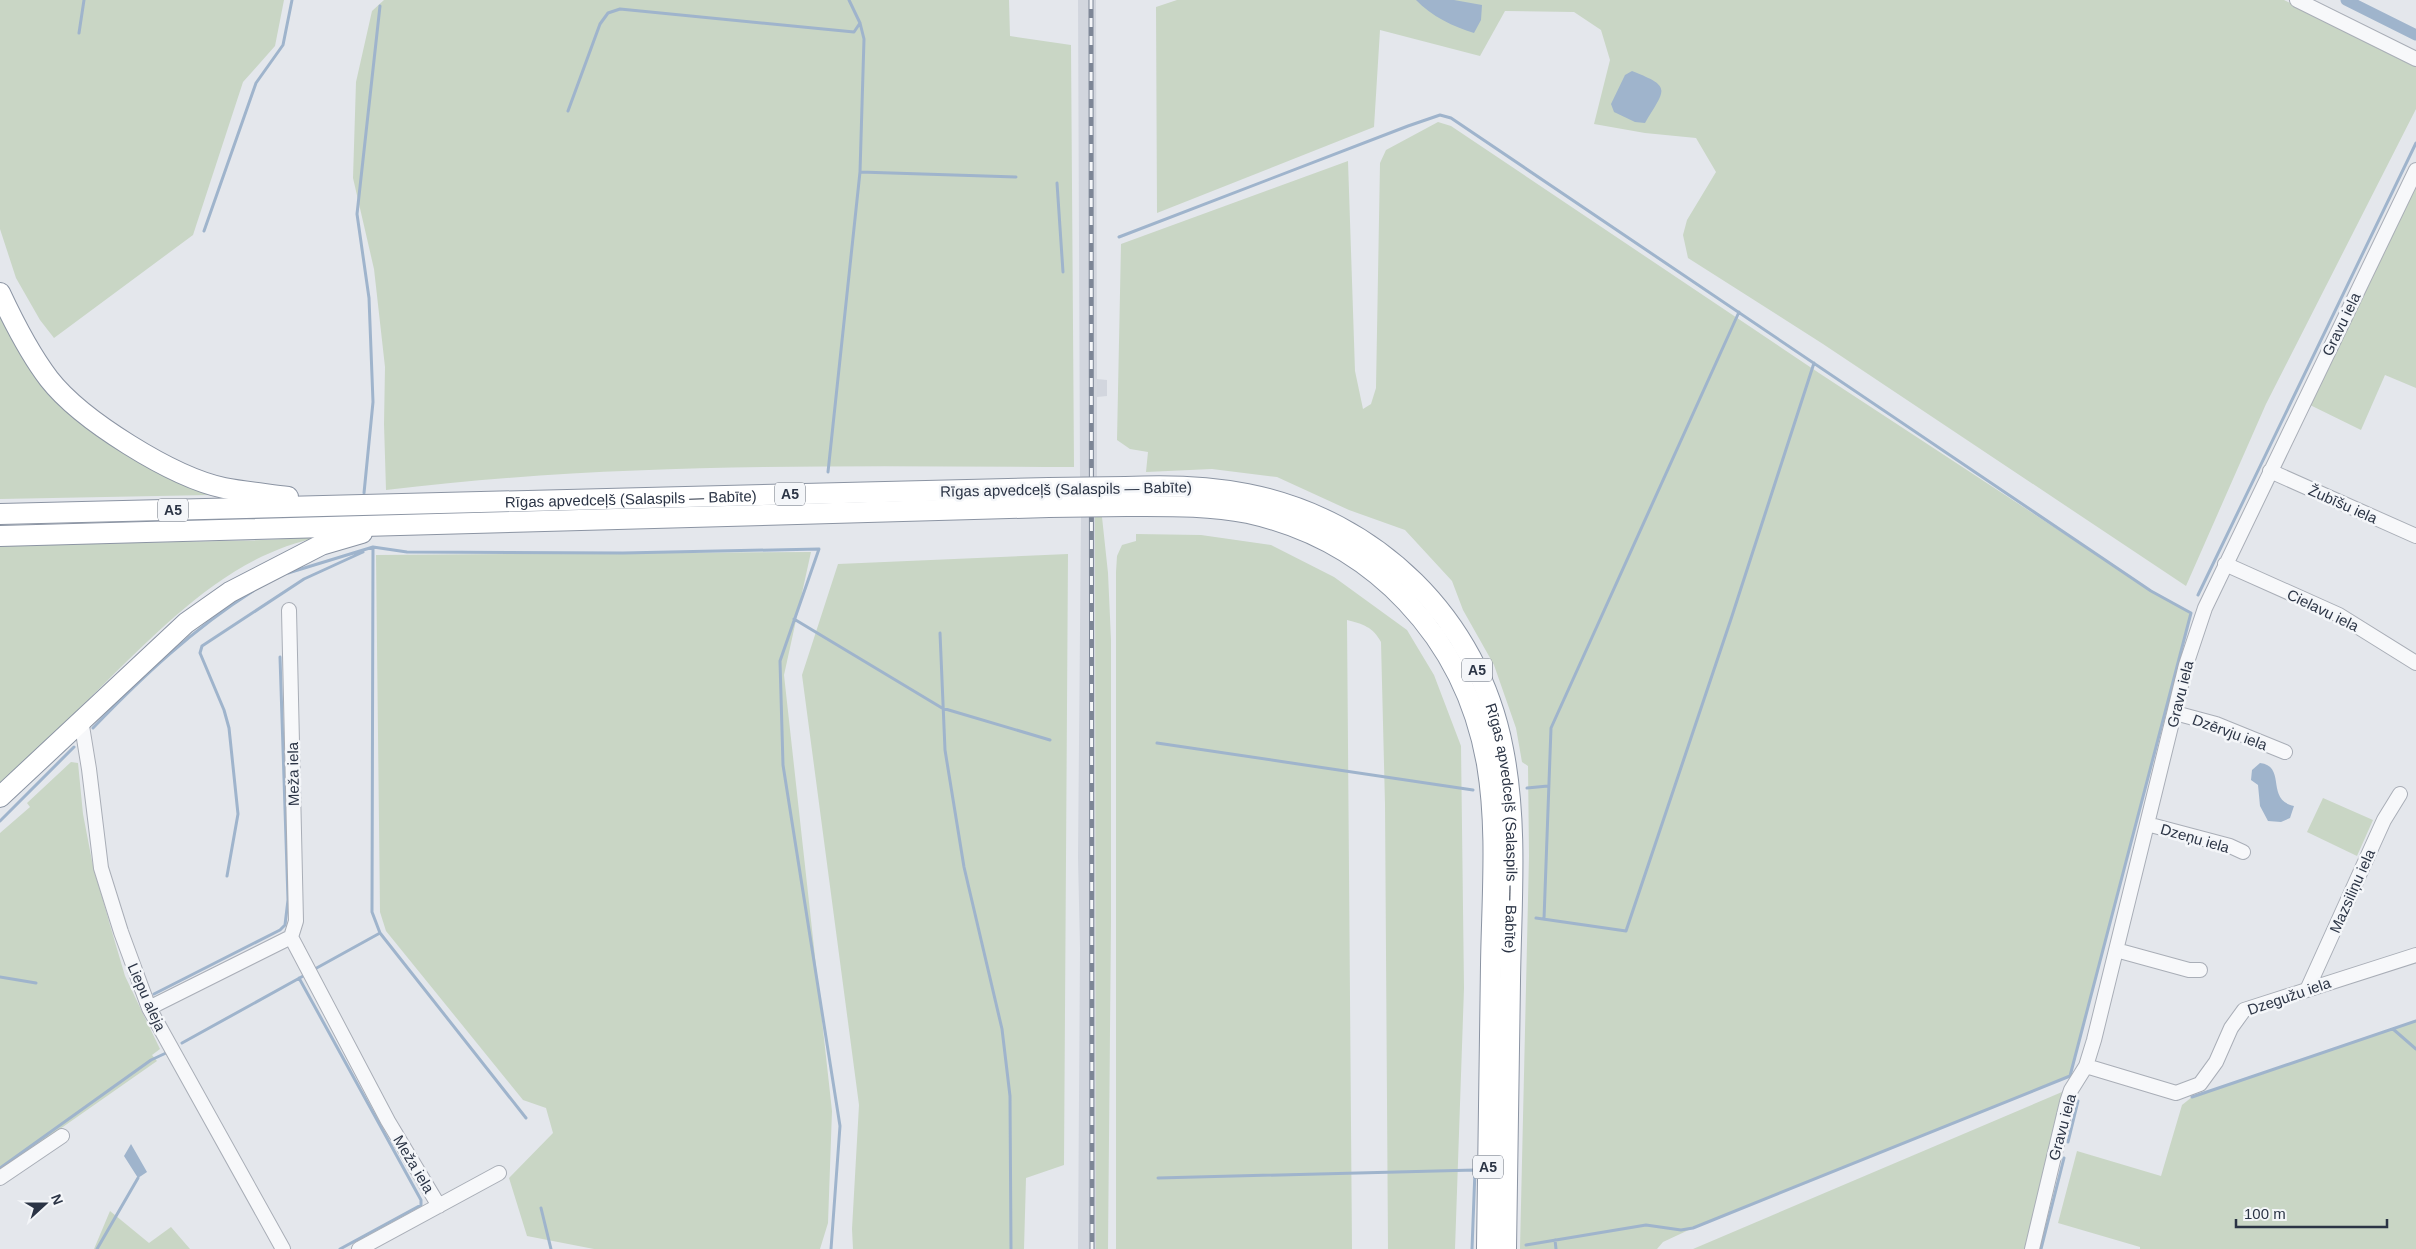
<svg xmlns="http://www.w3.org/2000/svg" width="2416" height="1249" font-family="Arial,sans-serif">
<rect width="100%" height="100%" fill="#e4e7ec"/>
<path fill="#d2d6de" d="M 1078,0 L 1096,0 L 1097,379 L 1107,380 L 1107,396 L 1097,397 L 1097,478 L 1080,479 Z
M 1081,516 L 1095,516 L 1096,1249 L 1078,1249 L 1080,948 L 1078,858 Z"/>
<path fill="#c9d6c5" d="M 0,0 L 284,0 L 275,46 L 243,82 L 193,235 L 54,338 L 40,320 L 16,278 L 0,229 Z
M 384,0 L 1009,0 L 1010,36 L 1071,45 L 1074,467 C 845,466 614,462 386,490 L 384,424 L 385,367 L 374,269 L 353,178 L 356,82 L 372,11 Z
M 1177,0 L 2284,0 L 2416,66 L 2416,109 L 2266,404 L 2186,586 L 1823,344 L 1688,258 L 1683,235 L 1687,220 L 1716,172 L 1696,138 L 1645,133 L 1594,124 L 1610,60 L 1601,30 L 1574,12 L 1505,11 L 1480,56 L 1380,30 L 1374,127 L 1157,213 L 1156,7 Z
M 1438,122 L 1451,126 L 1819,373 L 2150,590 L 2191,613 L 2070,1076 L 1693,1228 L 1663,1242 L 1657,1249 L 1520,1249 L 1529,856 L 1528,766 L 1522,762 L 1516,728 L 1494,665 L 1463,610 L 1452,581 L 1405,530 L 1349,510 L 1277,477 L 1212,469 L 1146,472 L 1148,452 L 1130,449 L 1117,440 L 1121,244 L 1348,161 L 1355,371 L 1363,409 L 1371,404 L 1376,388 L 1380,163 L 1386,150 Z
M 2416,182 L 2416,388 L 2385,375 L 2361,430 L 2308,404 Z
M 0,311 L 131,457 L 171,479 L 210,495 L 0,499 Z
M 1095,517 L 1102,517 L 1108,573 L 1111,640 L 1111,921 L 1108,1249 L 1096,1249 Z
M 1136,534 L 1201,535 L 1271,545 L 1334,577 L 1407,630 L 1434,675 L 1461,746 L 1464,988 L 1455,1249 L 1388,1249 L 1385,804 L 1381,642 C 1373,627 1363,624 1347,620 L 1352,1249 L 1116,1249 L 1116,572 L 1117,556 L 1122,545 L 1136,541 Z
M 321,537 C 233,553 165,624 104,684 C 69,718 35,752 0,786 L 0,546 L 263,540 Z
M 811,552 L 784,675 L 832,1111 L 828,1223 L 820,1249 L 594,1249 L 527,1236 L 509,1178 L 553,1133 L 546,1108 L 523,1100 L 386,931 L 380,912 L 376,555 Z
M 1068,554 L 1064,1165 L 1026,1178 L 1024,1249 L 853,1249 L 852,1229 L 859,1105 L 802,675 L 838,564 Z
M 71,762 L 78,763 L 83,814 L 92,861 L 110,925 L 125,976 L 160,1049 L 152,1055 L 157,1061 L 0,1171 L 0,833 L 30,807 L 27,803 Z
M 2323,798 L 2373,820 L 2357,856 L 2307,832 Z
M 2416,1021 L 2416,1249 L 2140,1249 L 2140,1247 L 2058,1223 L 2077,1151 L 2161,1176 L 2182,1105 L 2192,1097 Z
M 2062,1092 L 2026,1249 L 1693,1249 Z
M 110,1211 L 149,1243 L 171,1227 L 190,1249 L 94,1249 Z"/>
<path fill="#9fb4cc" d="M 1416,0 L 1454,0 L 1482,5 L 1481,20 L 1474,33 C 1454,27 1431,16 1416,0 Z
M 1632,71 C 1673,87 1665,89 1645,123 L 1635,122 L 1614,112 L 1611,104 L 1625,75 Z
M 2260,763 C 2287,766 2265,800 2294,806 L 2290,818 L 2281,822 L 2268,821 L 2260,806 L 2258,785 L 2251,780 L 2252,770 Z
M 131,1144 L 147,1172 L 138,1178 L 124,1156 Z"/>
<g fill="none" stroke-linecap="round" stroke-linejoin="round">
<path stroke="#9fb4cc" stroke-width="3" d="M 79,33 L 84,0
M 568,111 L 600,24 L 608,13 L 620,9 L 854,32 L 860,23
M 860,172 L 1016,177
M 1057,183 L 1063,272
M 204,231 L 256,83 L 283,45 L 292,0
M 1119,237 L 1408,126 L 1440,115 L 1451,118 L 2151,591 L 2191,613 L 2070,1076 L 1693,1228 L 1681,1230 L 1646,1225 L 1526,1245
M 828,472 L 860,172 L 864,39 L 860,23 L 849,0
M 364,493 L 373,402 L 369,298 L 357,214 L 380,6
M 373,547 L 372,912 L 380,933 L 526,1118
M 288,573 L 373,547 L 407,552 L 623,553 L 819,549 L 780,661 L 783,765 L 840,1126 L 831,1249
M 2198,595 L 2416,143
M 794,619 L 942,708 L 1050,740
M 940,633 L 945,750 L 964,867 L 1002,1029 L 1010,1096 L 1011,1249
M 93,728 C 142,677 193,629 253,591
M 1157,743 L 1473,790
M 1527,788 L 1548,786
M 0,821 L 74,747
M 227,876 L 238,814 L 229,728 L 224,710 L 200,653 L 202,646 L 304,579 L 363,552
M 1536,918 L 1626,931 L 1732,616 L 1814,363
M 1544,919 L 1551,728 L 1739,312
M 313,970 L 380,933
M 0,977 L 36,983
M 299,978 L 421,1200 L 421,1205 L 340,1249
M 154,994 L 280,930 L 285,925 L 288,900 L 280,657
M 2393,1029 L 2416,1049
M 182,1043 L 305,975
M 2192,1097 L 2416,1021
M 2068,1142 L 2078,1101
M 0,1168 L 151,1060 L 166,1053
M 1158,1178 L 1475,1170 L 1472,1249
M 541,1208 L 551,1249
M 1555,1240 L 1556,1249
M 97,1249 L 138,1178
M 2041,1249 L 2064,1158"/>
<path stroke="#9fb4cc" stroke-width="11" d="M 2346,0 L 2416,35"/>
<defs>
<path id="minor" d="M 2297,0 L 2416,59
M 2270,471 L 2416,536
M 2225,564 L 2339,615 L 2416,663
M 289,610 L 296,921 L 291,937
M 2175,713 L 2216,724 L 2285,752
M 81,720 L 89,769 L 101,868 L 121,932 L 149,1008 L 283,1249
M 2147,824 L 2230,846 L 2243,852
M 2116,950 L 2189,970 L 2200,970
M 2307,990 L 2384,820 L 2400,794
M 149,1008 L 291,937 L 388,1121 L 439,1206
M 2086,1066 L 2176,1093 L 2200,1084 L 2216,1062 L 2231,1028 L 2244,1010 L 2416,955
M 0,1178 L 62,1136
M 359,1249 L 499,1173
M 2032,1249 L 2067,1102 L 2071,1090 L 2086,1066 L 2094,1040 L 2186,665 L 2205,608 L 2416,170"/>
<g id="highway">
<path d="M 0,293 C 14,323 29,353 49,379 C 81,420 172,477 224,488 C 245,492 267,494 288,497"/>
<path id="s1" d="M 1126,487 C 1166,485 1207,486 1247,494 C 1377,520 1478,618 1503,749 C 1518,825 1511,904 1510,981 C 1509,1070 1507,1160 1506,1249"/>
<path d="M 1126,506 C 1167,506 1208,505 1248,513 C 1374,541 1465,638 1487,764 C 1498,829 1492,898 1491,965 C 1490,1059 1488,1154 1487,1249"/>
<path id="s2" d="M 0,514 L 1049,488"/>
<path d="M 0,536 L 1049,507"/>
<path d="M 0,797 L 186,623 L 230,592 L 321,545 L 362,533"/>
</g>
</defs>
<use href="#minor" stroke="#a9aeb7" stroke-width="16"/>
<use href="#highway" stroke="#8b94a3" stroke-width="22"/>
<use href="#minor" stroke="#f7f8fa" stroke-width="14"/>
<use href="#highway" stroke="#fff" stroke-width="20"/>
<defs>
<path id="rail" d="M 1091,0 L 1092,1249"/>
</defs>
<use href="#rail" stroke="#7d8696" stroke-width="5"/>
<use href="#rail" stroke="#f4f6f9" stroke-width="3" stroke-dasharray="9" stroke-linecap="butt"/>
<defs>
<path id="highway-bridge" d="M 1049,488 L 1126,487
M 1049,507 L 1126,506"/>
</defs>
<use href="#highway-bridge" stroke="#8b94a3" stroke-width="22" stroke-linecap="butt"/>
<use href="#highway-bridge" stroke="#fff" stroke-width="20"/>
</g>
<g text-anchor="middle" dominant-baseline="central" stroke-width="5" stroke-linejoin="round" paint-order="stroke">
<g fill="#f4f6f9" stroke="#676e7b" stroke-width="1">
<rect x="775" y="482.5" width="30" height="23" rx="4"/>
<rect x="158" y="498.5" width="30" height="23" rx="4"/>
<rect x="1462" y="658.5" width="30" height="23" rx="4"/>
<rect x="1473" y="1155.5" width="30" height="23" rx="4"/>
</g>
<g font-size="14" font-weight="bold" fill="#2b3445">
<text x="790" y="494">A5</text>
<text x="173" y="510">A5</text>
<text x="1477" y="670">A5</text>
<text x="1488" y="1167">A5</text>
</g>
<g font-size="15" fill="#2b3445" stroke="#f4f6f9">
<text transform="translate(2341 324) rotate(-64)">Gravu iela</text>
<text transform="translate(1066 489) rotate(-1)">Rīgas apvedceļš (Salaspils — Babīte)</text>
<text stroke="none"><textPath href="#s2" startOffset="631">Rīgas apvedceļš (Salaspils — Babīte)</textPath></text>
<text transform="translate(2343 504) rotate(24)">Žubīšu iela</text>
<text transform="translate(2323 610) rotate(26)">Cielavu iela</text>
<text transform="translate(2180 694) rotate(-76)">Gravu iela</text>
<text transform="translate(2230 732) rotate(20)">Dzērvju iela</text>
<text transform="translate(293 774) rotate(-91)">Meža iela</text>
<text stroke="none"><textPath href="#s1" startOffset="584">Rīgas apvedceļš (Salaspils — Babīte)</textPath></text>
<text transform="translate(2195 838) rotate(16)">Dzeņu iela</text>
<text transform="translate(2352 891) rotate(-66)">Mazsiliņu iela</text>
<text transform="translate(2289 996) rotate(-19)">Dzegužu iela</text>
<text transform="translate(147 997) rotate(66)">Liepu aleja</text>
<text transform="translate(2062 1127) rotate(-75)">Gravu iela</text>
<text transform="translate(414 1164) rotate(59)">Meža iela</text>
</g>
</g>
<g transform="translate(45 1204) rotate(69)" stroke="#f4f6f9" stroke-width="4" paint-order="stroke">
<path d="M0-4L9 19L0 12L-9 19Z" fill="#2b3445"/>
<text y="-8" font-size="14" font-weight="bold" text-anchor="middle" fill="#2b3445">N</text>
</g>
<path d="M2236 1219v8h151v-8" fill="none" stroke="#2b3445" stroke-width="2.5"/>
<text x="2244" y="1219" font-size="15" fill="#2b3445" stroke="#f4f6f9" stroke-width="4" paint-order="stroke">100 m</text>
</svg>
